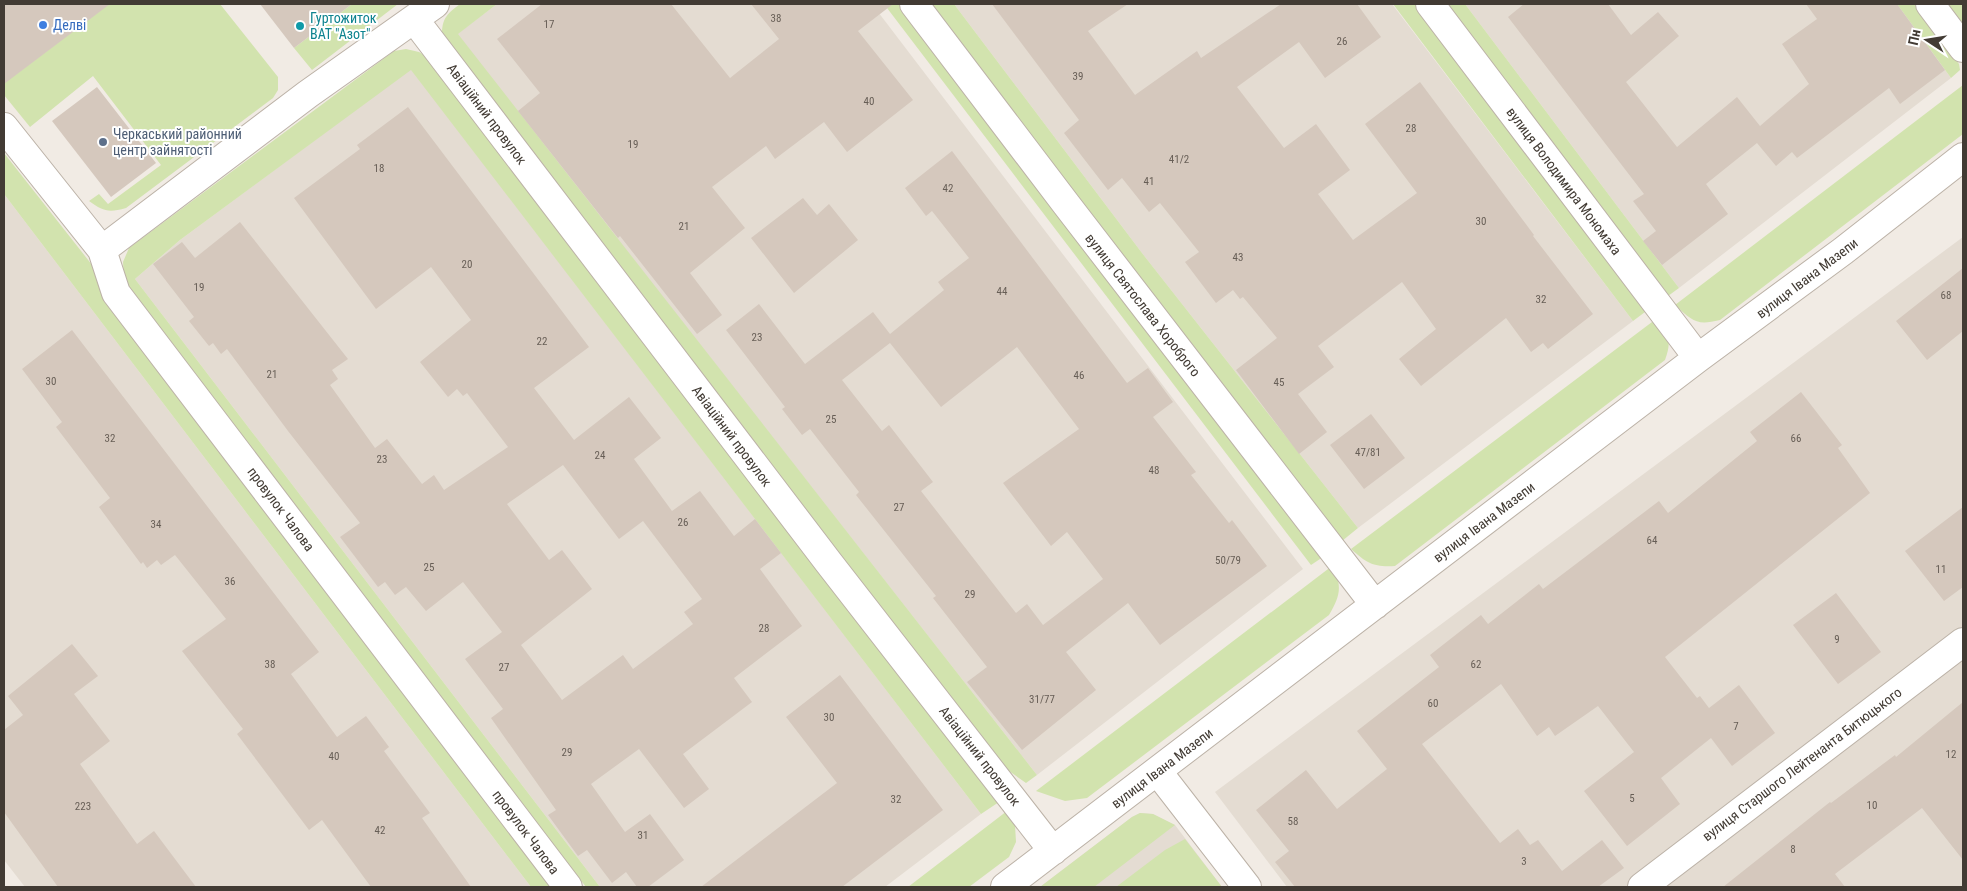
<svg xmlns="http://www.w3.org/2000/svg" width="1967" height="891" font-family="'Roboto Condensed',sans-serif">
<rect width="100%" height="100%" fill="#f1ebe4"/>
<path fill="#e4dcd2" d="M 497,4 L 872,4 L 1303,569 L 1037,775 L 457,34 Z
M 954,4 L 1392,4 L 1633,321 L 1358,528 L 1142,253 Z
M 1465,4 L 1897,4 L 1951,78 L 1679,288 Z
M 411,69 L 981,814 L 885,887 L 600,887 L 135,279 L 180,240 Z
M 4,194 L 531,887 L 25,887 L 4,860 Z
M 1963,237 L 1963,887 L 1287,887 L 1215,792 Z
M 1140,813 L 1153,814 L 1175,825 L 1222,887 L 1040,887 L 1132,817 Z"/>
<path fill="#d2e3ae" d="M 109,4 L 220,4 L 278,77 L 278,90 L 273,98 L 126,208 C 108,213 103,211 89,201 L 99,194 L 108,204 L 161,165 L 93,76 L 30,127 L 4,95 L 4,61 L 15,75 Z
M 352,4 L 398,4 L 312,70 L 294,48 Z
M 460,4 L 497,4 L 458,34 L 1037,775 L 1026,783 L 1009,771 L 814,523 L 442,34 C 442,18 448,13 460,4 Z
M 884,4 L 899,4 L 1323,557 L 1311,565 Z
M 930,4 L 954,4 L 1142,253 L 1358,528 L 1342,541 Z
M 1393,4 L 1416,4 L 1649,309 L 1633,321 Z
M 1444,4 L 1465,4 L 1679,288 L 1668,296 Z
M 1897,4 L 1914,4 L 1959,64 L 1960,70 L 1951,78 Z
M 1944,4 L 1963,4 L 1963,30 Z
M 406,49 L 419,52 L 432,60 L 999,802 L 981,814 L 411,70 L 180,240 L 135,279 L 600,887 L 586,887 L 124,280 L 123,262 L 129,248 L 394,51 Z
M 1963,85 L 1963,134 L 1720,320 C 1696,326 1693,321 1675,305 Z
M 4,153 L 96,270 L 553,887 L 531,887 L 4,194 Z
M 1656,319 C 1669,335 1672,341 1665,360 L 1395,566 C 1373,567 1368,564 1351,549 Z
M 1332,566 C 1343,586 1340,596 1329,615 L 1087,798 L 1065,801 L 1036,791 Z
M 1007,811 L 1015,825 L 1016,842 L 1009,857 L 969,887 L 908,887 Z
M 1140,813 L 1153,814 L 1175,825 L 1094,887 L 1040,887 L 1132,817 Z
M 1185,839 L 1222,887 L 1116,887 L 1165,850 Z"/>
<path fill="#d5c8bd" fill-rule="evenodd" d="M 4,4 L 110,4 L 4,84 Z
M 260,4 L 352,4 L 294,48 Z
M 542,4 L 671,4 L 730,78 L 779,39 L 751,4 L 893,4 L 858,31 L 913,100 L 847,152 L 824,122 L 775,159 L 766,146 L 712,187 L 745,228 L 690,273 L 722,315 L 697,334 L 620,236 L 618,238 L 518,111 L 540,93 L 497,39 Z
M 992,4 L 1128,4 L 1088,31 L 1135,95 L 1197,51 L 1201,58 L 1281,4 L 1357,4 L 1381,37 L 1325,78 L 1299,42 L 1237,87 L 1284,148 L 1316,124 L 1350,170 L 1318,194 L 1353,240 L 1417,193 L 1365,124 L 1420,82 L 1534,235 L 1533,236 L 1593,314 L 1548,349 L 1543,343 L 1531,352 L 1506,318 L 1421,386 L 1399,359 L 1436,329 L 1402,282 L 1318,346 L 1334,367 L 1298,394 L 1327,432 L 1299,454 L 1236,370 L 1277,338 L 1243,297 L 1240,299 L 1233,290 L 1216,303 L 1185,262 L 1199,252 L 1160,203 L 1149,212 L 1122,178 L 1108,190 L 1064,133 L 1079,120 Z
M 1524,4 L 1608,4 L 1631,35 L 1658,12 L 1679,36 L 1626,82 L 1677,147 L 1737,97 L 1760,126 L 1809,84 L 1782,44 L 1817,19 L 1806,4 L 1897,4 L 1945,70 L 1900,104 L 1889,88 L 1797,158 L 1792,152 L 1776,166 L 1757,143 L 1706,184 L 1728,214 L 1662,265 L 1643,241 L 1656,231 L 1633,201 L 1644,194 L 1508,17 Z
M 97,87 L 156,163 L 111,197 L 52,121 Z
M 408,107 L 589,347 L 534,388 L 574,440 L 629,397 L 661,438 L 634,459 L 672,511 L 700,491 L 734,536 L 755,519 L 781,553 L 760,569 L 802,626 L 734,678 L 752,702 L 683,754 L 709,789 L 684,808 L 639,749 L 591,784 L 625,832 L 650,814 L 684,860 L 648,887 L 637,887 L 626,872 L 612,883 L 587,850 L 578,856 L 548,815 L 556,810 L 491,718 L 503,709 L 465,659 L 502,632 L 463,582 L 426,611 L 406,587 L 395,595 L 385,582 L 378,587 L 340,537 L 360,523 L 288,431 L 227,349 L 221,354 L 213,343 L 209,346 L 189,321 L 194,317 L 153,264 L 182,242 L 195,258 L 240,222 L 348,359 L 332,370 L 338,379 L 330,385 L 375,448 L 387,439 L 422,484 L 434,475 L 444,490 L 508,447 L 467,393 L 463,396 L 457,389 L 448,397 L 420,362 L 471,320 L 431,267 L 376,309 L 294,198 L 360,149 L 357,145 ZM 563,465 L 619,539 L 643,521 L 702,599 L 684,612 L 693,624 L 633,669 L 623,655 L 562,700 L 521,645 L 592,589 L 562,550 L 549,560 L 507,504 Z
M 952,151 L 1127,383 L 1148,368 L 1173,402 L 1153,417 L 1196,472 L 1191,475 L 1229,523 L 1232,520 L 1267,566 L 1160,645 L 1128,603 L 1066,652 L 1096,690 L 1022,750 L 967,682 L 987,667 L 933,598 L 936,596 L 856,495 L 859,492 L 810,429 L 802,435 L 782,409 L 785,407 L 726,330 L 759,304 L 805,364 L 873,312 L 890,334 L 944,290 L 938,282 L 969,258 L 932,211 L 926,216 L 905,188 ZM 890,343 L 941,407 L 1017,347 L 1079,429 L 1003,483 L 1051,546 L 1067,532 L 1103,579 L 1043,625 L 1027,604 L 1016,613 L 921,491 L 933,482 L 889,425 L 882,431 L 842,380 Z
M 803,198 L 817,215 L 829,204 L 858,240 L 794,293 L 751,238 Z
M 1963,268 L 1963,331 L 1927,360 L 1896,321 Z
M 72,330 L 319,652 L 291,674 L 337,737 L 366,716 L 389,747 L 384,751 L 430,813 L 422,818 L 471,887 L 371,887 L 322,820 L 309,830 L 237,734 L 243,729 L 182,651 L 226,619 L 175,555 L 161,565 L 157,560 L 147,568 L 143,562 L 141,564 L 99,507 L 110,498 L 56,427 L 62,422 L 22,369 Z
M 1801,392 L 1842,445 L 1838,448 L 1870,493 L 1665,657 L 1697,698 L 1700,696 L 1709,708 L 1739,685 L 1775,733 L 1732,766 L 1711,738 L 1661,778 L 1680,804 L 1627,846 L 1584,791 L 1634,752 L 1598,706 L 1555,736 L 1549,727 L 1537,736 L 1501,684 L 1422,744 L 1500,843 L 1518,829 L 1530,845 L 1538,840 L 1562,871 L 1602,840 L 1624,868 L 1598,887 L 1295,887 L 1275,862 L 1289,851 L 1256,810 L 1306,770 L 1337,809 L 1387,769 L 1357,731 L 1439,667 L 1430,655 L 1481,615 L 1488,624 L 1539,584 L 1543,589 L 1659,501 L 1668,513 L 1757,441 L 1750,432 Z
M 1371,414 L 1405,458 L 1364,489 L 1330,445 Z
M 1963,507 L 1963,587 L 1944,601 L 1905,551 Z
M 1836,593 L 1881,652 L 1838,684 L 1793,625 Z
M 72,644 L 98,676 L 74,694 L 110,741 L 80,764 L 137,844 L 154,831 L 196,887 L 58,887 L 4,812 L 4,730 L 23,715 L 8,696 Z
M 840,675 L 943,810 L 842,887 L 701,887 L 837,783 L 786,717 Z
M 1963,702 L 1963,860 L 1922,808 L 1835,874 L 1845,887 L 1723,887 L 1830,802 L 1831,803 L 1895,755 L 1896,757 Z"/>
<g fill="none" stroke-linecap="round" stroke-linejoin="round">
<defs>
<path id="street" d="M 914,4 L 1066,204 L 1375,605
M 1430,4 L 1698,358
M 1930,4 L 1963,48
M 414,19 L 829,563 L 1053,851
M 4,127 L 102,250 L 116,293 L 568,887
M 102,250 L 308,94 L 435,4
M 1158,772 L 1247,887
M 1005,887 L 1698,358 L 1843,251 L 1963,157
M 1642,887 L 1963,642"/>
</defs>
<use href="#street" stroke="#bcb2a7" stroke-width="30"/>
<use href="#street" stroke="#fff" stroke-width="28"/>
</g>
<circle fill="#3f7fe0" stroke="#fff" stroke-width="2" cx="43" cy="25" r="5"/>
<circle fill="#0f9aa8" stroke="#fff" stroke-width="2" cx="300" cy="26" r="5"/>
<circle fill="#5c6f8a" stroke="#fff" stroke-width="2" cx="103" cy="142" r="5"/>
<g text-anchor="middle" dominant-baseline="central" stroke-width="4" stroke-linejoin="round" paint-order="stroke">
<g font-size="11" fill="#675e56">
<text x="776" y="18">38</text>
<text x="549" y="24">17</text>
<text x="1342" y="41">26</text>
<text x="1078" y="76">39</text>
<text x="869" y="101">40</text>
<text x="1411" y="128">28</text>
<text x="633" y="144">19</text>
<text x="1179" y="159">41/2</text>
<text x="379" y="168">18</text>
<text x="1149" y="181">41</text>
<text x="948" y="188">42</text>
<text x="1481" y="221">30</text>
<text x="684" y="226">21</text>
<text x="1238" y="257">43</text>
<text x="467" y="264">20</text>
<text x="199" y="287">19</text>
<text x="1002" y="291">44</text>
<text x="1946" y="295">68</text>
<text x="1541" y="299">32</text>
<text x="757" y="337">23</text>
<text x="542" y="341">22</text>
<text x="272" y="374">21</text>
<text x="1079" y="375">46</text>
<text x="51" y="381">30</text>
<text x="1279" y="382">45</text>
<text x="831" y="419">25</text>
<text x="110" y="438">32</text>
<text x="1796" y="438">66</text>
<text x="1368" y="452">47/81</text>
<text x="600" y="455">24</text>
<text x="382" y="459">23</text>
<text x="1154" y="470">48</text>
<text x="899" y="507">27</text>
<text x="683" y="522">26</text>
<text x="156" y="524">34</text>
<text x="1652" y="540">64</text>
<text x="1228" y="560">50/79</text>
<text x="429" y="567">25</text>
<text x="1941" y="569">11</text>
<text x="230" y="581">36</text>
<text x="970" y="594">29</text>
<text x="764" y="628">28</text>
<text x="1837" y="639">9</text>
<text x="270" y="664">38</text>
<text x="1476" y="664">62</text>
<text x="504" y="667">27</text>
<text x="1042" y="699">31/77</text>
<text x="1433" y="703">60</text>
<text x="829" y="717">30</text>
<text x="1736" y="726">7</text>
<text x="567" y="752">29</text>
<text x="1951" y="754">12</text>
<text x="334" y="756">40</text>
<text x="1632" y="798">5</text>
<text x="896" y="799">32</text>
<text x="1872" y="805">10</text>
<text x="83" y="806">223</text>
<text x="1293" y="821">58</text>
<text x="380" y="830">42</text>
<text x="643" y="835">31</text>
<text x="1793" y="849">8</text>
<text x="1524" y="861">3</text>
</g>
<g font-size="14" fill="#0d838f" stroke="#fff" text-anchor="start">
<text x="310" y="18">Гуртожиток<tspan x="310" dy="16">ВАТ "Азот"</tspan></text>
</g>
<g font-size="14" fill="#366cbe" stroke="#fff" text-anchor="start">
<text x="53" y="25">Делві</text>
</g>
<g font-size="14" fill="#423b34" stroke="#fff">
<text transform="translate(487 114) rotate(53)">Авіаційний провулок</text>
<text transform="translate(1564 181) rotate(53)">вулиця Володимира Мономаха</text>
<text transform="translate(1807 278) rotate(-37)">вулиця Івана Мазепи</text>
<text transform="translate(1143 305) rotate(52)">вулиця Святослава Хороброго</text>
<text transform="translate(732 436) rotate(53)">Авіаційний провулок</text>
<text transform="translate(281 509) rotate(53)">провулок Чалова</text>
<text transform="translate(1484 522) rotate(-37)">вулиця Івана Мазепи</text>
<text transform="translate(980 756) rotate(52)">Авіаційний провулок</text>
<text transform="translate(1802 764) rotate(-37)">вулиця Старшого Лейтенанта Битюцького</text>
<text transform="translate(1162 768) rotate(-37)">вулиця Івана Мазепи</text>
<text transform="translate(526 832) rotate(53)">провулок Чалова</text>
</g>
<g font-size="14" fill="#4e5e75" stroke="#fff" text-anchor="start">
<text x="113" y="134">Черкаський районний<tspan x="113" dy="16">центр зайнятості</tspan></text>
</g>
</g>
<rect width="1967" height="891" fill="none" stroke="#423b34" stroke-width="10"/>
<g transform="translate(1927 40) rotate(282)" stroke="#ffffff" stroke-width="4" paint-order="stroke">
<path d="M0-4L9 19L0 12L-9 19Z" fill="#423b34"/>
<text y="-8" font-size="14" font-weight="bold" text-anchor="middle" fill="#423b34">Пн</text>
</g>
</svg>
